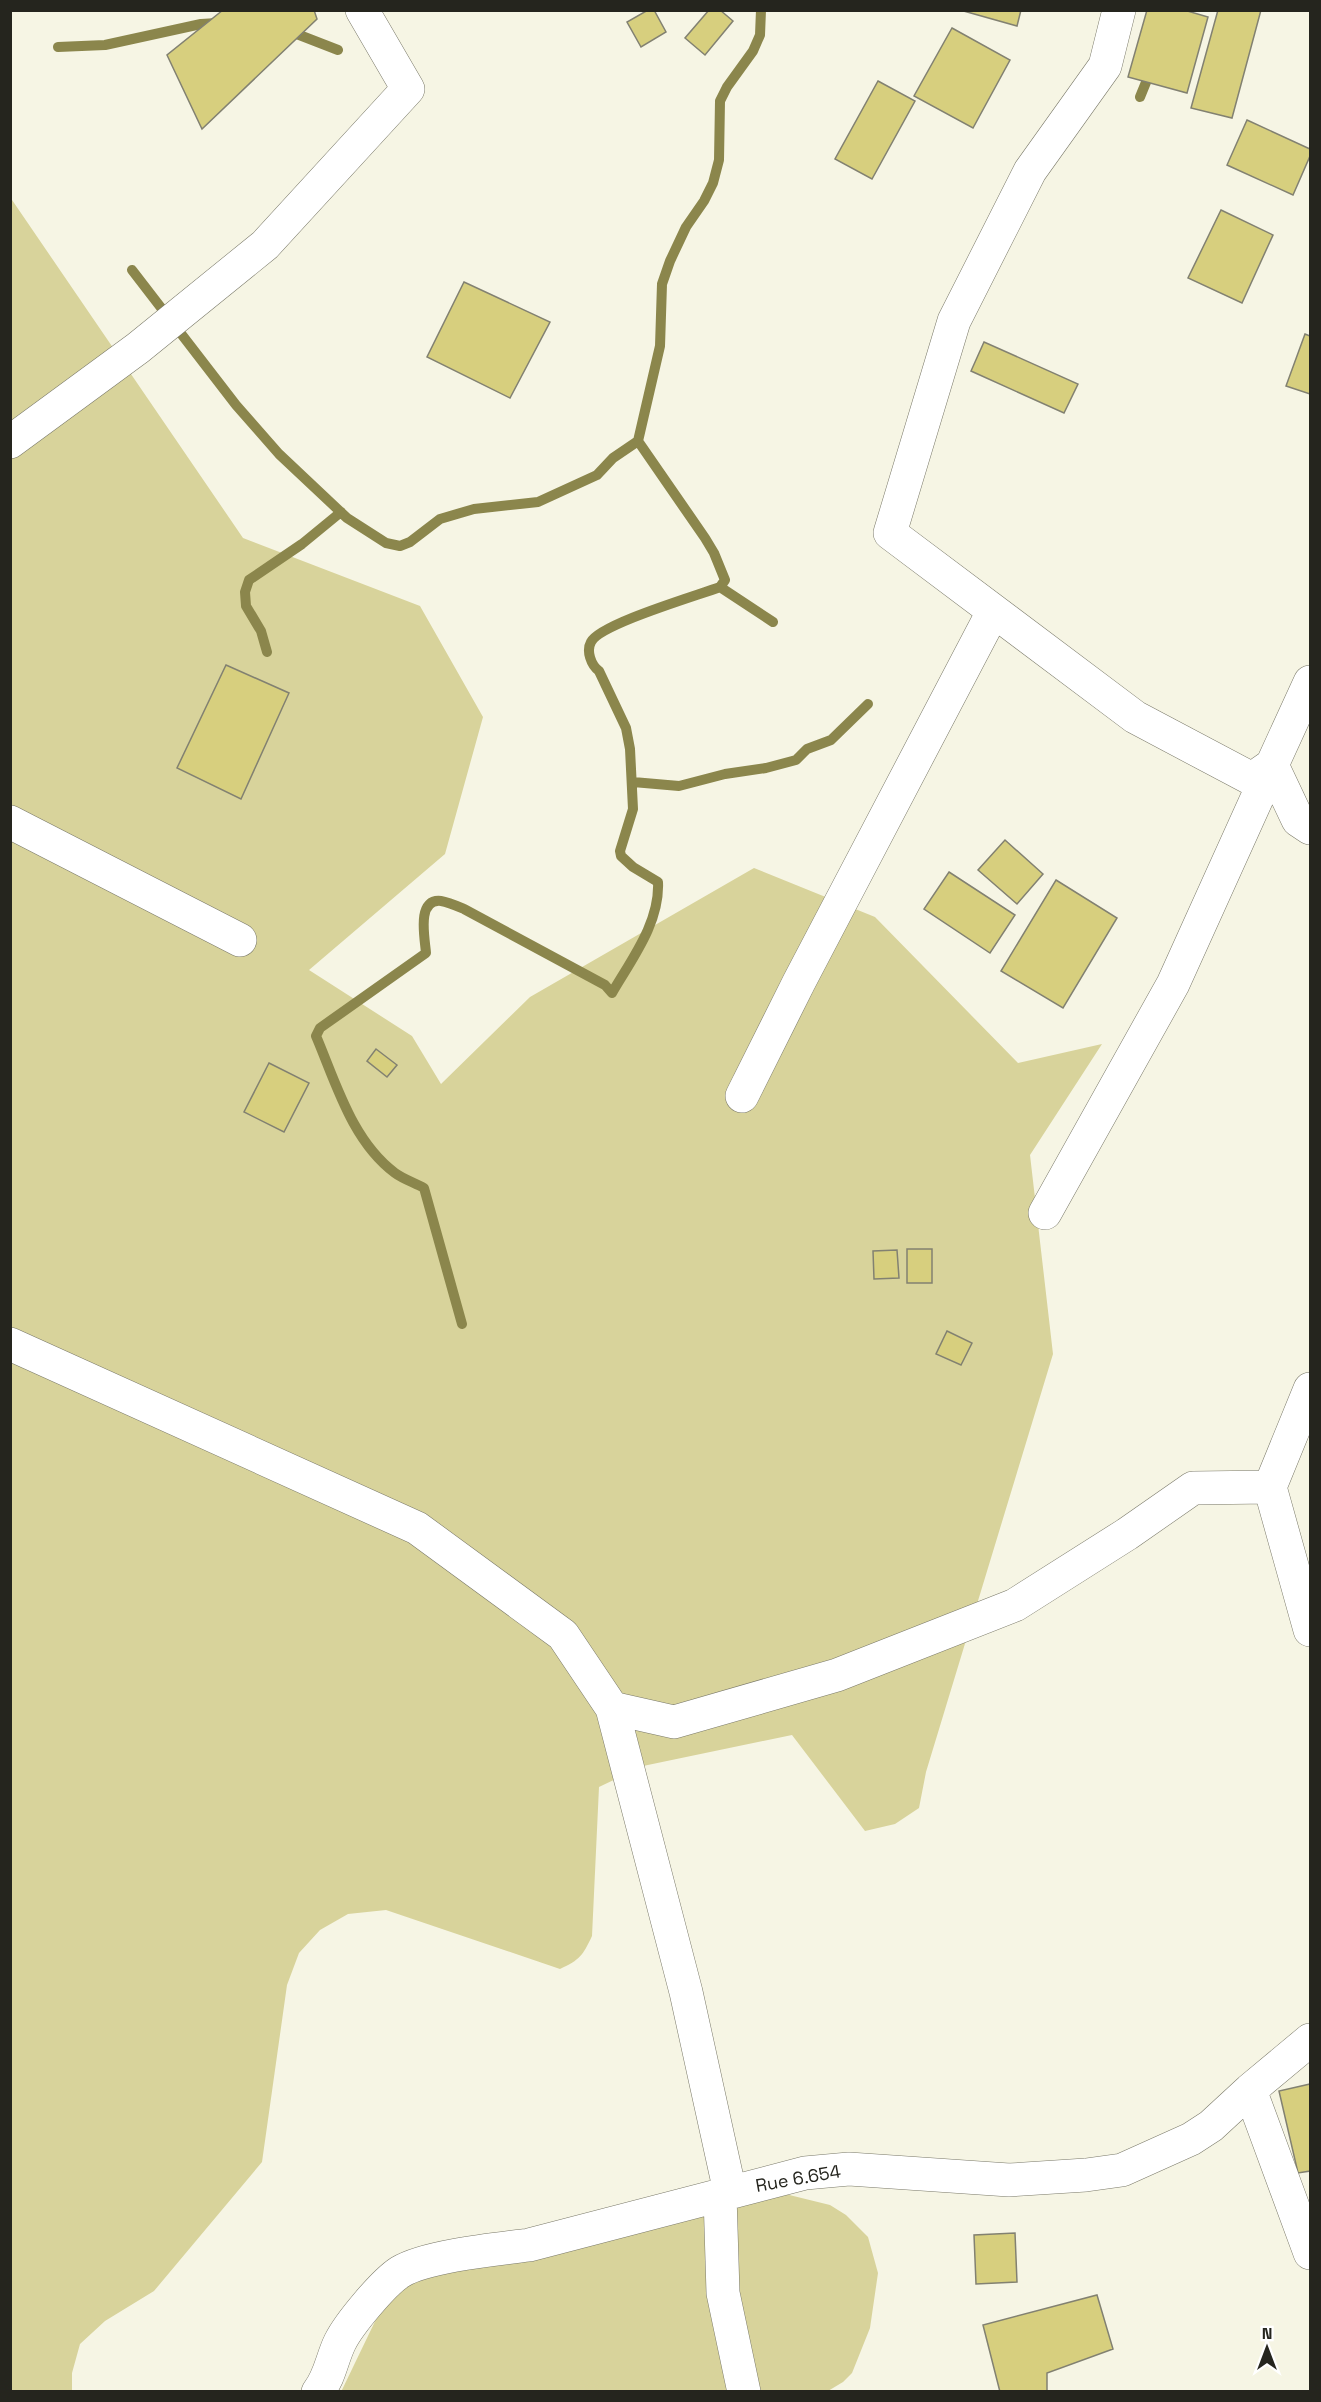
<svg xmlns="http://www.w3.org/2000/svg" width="1321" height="2402" font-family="'Space Grotesk',sans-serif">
<rect width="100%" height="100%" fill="#f6f5e4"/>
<path fill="#d8d39b" d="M 10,197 L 243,538 L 420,606 L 483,717 L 445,854 L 309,970 L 412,1036 L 441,1084 L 530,997 L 754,868 L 875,917 L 1018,1063 L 1102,1044 L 1030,1155 L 1053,1354 L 926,1772 L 919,1808 L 895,1824 L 865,1831 L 792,1735 L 643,1766 L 599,1787 L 592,1936 C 583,1955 580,1960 560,1969 L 386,1910 L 348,1914 L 320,1930 L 299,1953 L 287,1985 L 262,2162 L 154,2291 L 105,2321 L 80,2344 L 72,2373 L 72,2392 L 10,2391 Z
M 773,2191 L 830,2205 L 846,2215 L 868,2237 L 878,2273 L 870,2328 L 852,2373 L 843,2382 L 828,2391 L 341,2392 L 394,2282 Z"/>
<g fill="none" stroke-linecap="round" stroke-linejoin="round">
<path stroke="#8b864c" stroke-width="10" d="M 289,31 L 338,50
M 58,47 L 105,45 L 201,24 L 217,23
M 1140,97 L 1151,70
M 132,270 L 236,405 L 279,454 L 347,518 L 386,543 L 400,546 L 410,542 L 440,519 L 474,509 L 538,502 L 597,475 L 613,458 L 638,441 L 660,346 L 662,284 L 670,261 L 686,227 L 704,201 L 713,183 L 719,160 L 720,101 L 727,87 L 753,51 L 760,35 L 761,10
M 720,587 L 773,622
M 267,652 L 261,631 L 246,606 L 245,592 L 249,580 L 302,544 L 341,512
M 633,782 L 679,786 L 725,774 L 766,768 L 796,760 L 807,749 L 831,740 L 868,704
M 462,1324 L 424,1188 C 415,1183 403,1179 395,1173 C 352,1141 336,1083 316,1036 L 320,1028 L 426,953 C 425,939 416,898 441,901 C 448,902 457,906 464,909 L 605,985 L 612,993 C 631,960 660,923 658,882 L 633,867 L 621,856 L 620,851 L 633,809 L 630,749 L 626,728 L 599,671 C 591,665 586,651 591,642 C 600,624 696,596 720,587 L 725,580 L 714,553 L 705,538 L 638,441"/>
</g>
<path fill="#d7cf7e" stroke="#828171" stroke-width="1.5" d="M 223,10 L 314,10 L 317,19 L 202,129 L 167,55 Z
M 648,10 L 654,10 L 666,32 L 641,47 L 627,22 Z
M 709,10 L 720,10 L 733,21 L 705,55 L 685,38 Z
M 960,10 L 1021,10 L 1017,26 Z
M 1147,10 L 1184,10 L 1208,17 L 1187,93 L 1128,77 Z
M 1218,10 L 1261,10 L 1232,118 L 1191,108 Z
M 952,28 L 1010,60 L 973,128 L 914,96 Z
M 878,81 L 915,101 L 872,179 L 835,159 Z
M 1247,120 L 1310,149 L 1310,156 L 1293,195 L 1227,165 Z
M 1221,210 L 1273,235 L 1242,303 L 1188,278 Z
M 464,282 L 550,322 L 510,398 L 427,357 Z
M 1305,334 L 1310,336 L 1310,394 L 1286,386 Z
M 984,342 L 1078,384 L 1064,413 L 971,371 Z
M 226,665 L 289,693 L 241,799 L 177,768 Z
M 1005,840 L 1043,874 L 1017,904 L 978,870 Z
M 949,872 L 1015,915 L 990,953 L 924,909 Z
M 1056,880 L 1117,918 L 1063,1008 L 1001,971 Z
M 376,1049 L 397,1065 L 387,1077 L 367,1061 Z
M 269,1063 L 309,1083 L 284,1132 L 244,1112 Z
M 907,1249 L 932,1249 L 932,1283 L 907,1283 Z
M 897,1250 L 899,1278 L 874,1279 L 873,1251 Z
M 947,1331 L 972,1343 L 961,1365 L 936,1354 Z
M 1310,2084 L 1310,2171 L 1298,2173 L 1279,2091 Z
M 1015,2233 L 1017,2282 L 976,2284 L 974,2235 Z
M 1097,2295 L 1113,2349 L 1047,2373 L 1047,2391 L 1000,2392 L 983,2325 Z"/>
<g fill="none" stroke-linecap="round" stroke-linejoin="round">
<defs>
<path id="street" d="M 1119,10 L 1105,66 L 1030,171 L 954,321 L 890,533 L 1135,717 L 1252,779 L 1272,765
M 10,442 L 138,348 L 265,245 L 408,89 L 362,10
M 1310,682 L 1272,765 L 1298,820 L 1310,828
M 10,822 L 240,940
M 742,1096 L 799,982 L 993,612
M 1045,1213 L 1173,984 L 1272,765
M 10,1344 L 417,1528 L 563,1635 L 612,1708 L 686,1992 L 730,2192
M 1310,1389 L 1270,1487 L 1310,1630
M 612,1708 L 674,1722 L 837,1675 L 1015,1605 L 1127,1534 L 1193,1488 L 1270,1487
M 1250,2090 L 1310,2253
M 720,2195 L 723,2293 L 744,2392
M 318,2392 C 330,2377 332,2358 340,2342 C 349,2324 383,2283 400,2272 C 426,2256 497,2249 529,2245 L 805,2173 L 849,2169 L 1009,2180 L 1086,2175 L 1122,2170 L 1191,2139 L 1211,2126 L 1250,2090 L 1310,2040"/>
</defs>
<use href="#street" stroke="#7a7969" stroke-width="34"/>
<use href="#street" stroke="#fff" stroke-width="33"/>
</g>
<g text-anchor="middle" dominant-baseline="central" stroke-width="5" stroke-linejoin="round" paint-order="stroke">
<g font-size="18" fill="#25251e" stroke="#fff">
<text transform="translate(798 2178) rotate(-10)">Rue 6.654</text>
</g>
</g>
<rect width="1321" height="2402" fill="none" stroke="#25251e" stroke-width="24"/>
<g transform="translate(1267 2348)" stroke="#ffffff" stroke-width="4.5" paint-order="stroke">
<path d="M0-4.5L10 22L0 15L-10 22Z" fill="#25251e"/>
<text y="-9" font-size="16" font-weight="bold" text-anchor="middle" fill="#25251e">N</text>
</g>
</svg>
